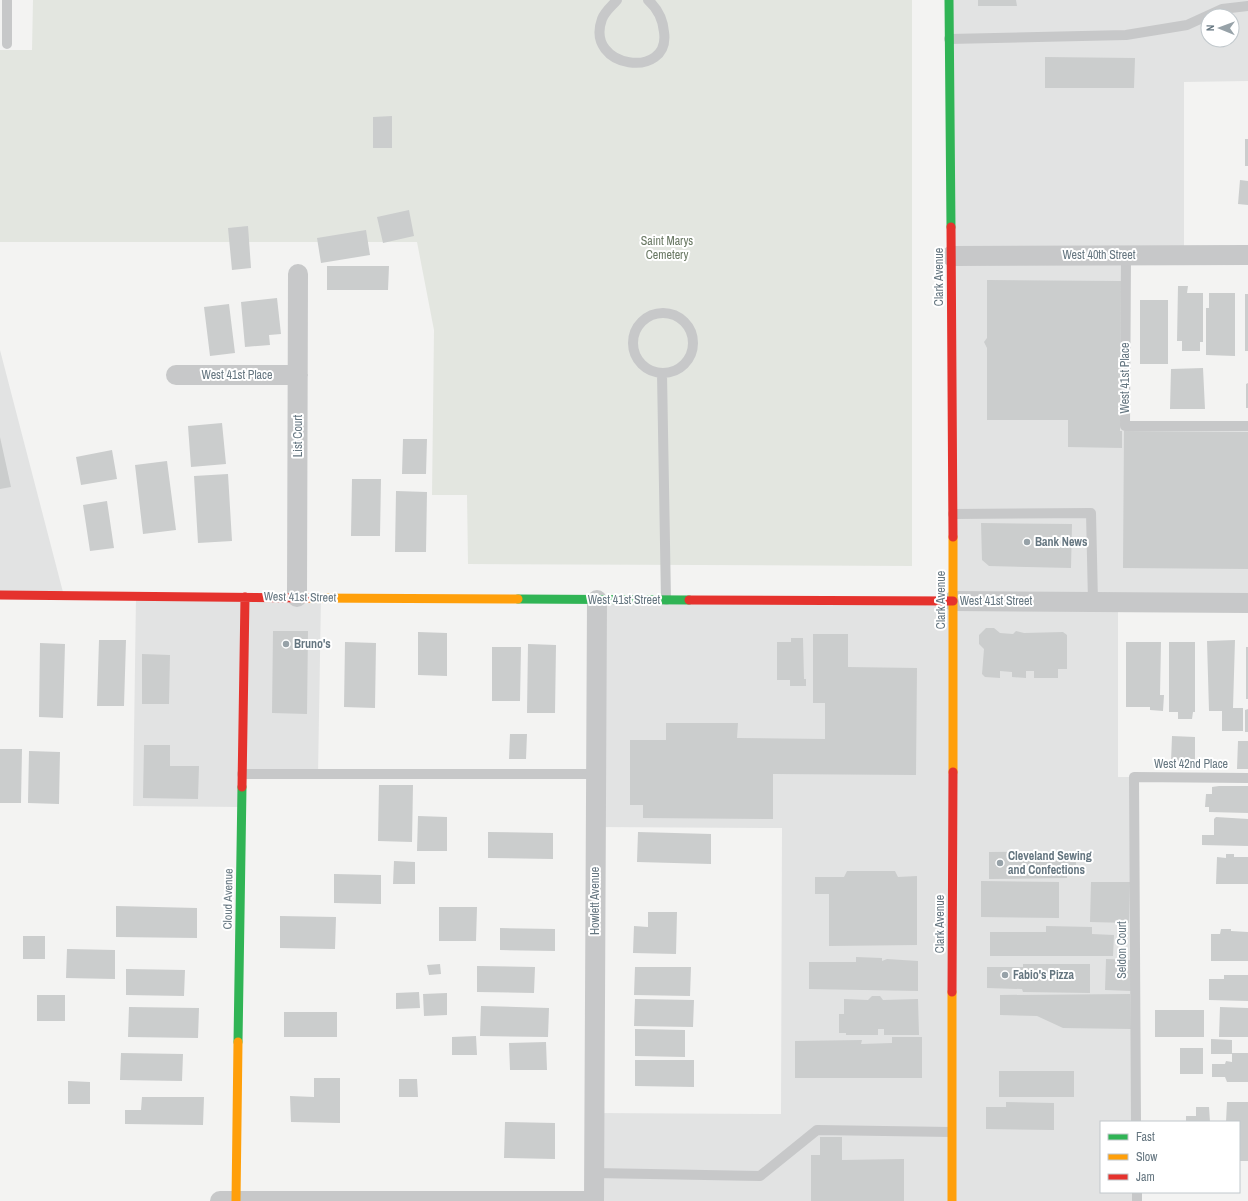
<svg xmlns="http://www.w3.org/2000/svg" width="1248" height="1201" font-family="'Archivo Narrow',sans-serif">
<rect width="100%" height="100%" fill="#f3f3f2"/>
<path fill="#e2e3e3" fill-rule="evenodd" d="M 949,0 L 1248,0 L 1248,81 L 1184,82 L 1184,255 L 1126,255 L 1125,426 L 1248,426 L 1248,603 L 1118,602 L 1118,777 L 1134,777 L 1136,1122 L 1101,1122 L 1101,1192 L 1137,1192 L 1137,1201 L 594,1201 L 595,1113 L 781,1114 L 782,828 L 595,827 L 597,600 L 953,601 ZM 1208,16 L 1232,16 L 1232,40 L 1208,40 Z
M 0,350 L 64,596 L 0,595 Z
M 136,596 L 321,597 L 318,775 L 243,775 L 242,807 L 133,806 Z"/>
<path fill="#e3e6e0" d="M 33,0 L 912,0 L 912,566 L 468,564 L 467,495 L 432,495 L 434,330 L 417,242 L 0,242 L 0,50 L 32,50 Z"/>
<path fill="#cbcdcd" d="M 978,0 L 1016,0 L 1017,6 L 978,6 Z
M 1045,57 L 1135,58 L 1134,88 L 1045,88 Z
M 392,116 L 392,148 L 373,148 L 373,117 Z
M 1245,139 L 1248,139 L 1248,166 L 1245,166 Z
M 1240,180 L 1248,181 L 1248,205 L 1238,204 Z
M 409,210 L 414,236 L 383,243 L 377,217 Z
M 248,226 L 251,268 L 232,270 L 228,228 Z
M 366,230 L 370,255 L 321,263 L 317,238 Z
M 327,266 L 389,266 L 388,290 L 327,290 Z
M 987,280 L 1121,281 L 1120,431 L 1122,431 L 1122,448 L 1068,447 L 1068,420 L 987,420 L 987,348 L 984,342 L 987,338 Z
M 1178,286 L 1188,286 L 1187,293 L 1203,293 L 1203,342 L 1200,342 L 1200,351 L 1182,351 L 1182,341 L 1177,341 Z
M 1209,293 L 1235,293 L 1235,356 L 1206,355 L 1206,308 L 1209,308 Z
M 1245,294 L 1248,294 L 1248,351 L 1245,351 Z
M 277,298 L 281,334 L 269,335 L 270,345 L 245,347 L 241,302 Z
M 1140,300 L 1168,300 L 1168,364 L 1140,364 Z
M 229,304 L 235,353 L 210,356 L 204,307 Z
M 1203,368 L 1205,409 L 1170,409 L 1171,369 Z
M 1248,383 L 1248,408 L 1246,408 L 1246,384 Z
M 222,423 L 226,464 L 191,467 L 188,426 Z
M 1124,431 L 1248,432 L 1248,569 L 1123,568 Z
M 0,437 L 11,487 L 0,489 Z
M 403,439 L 427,439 L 426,474 L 402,474 Z
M 112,450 L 117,479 L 81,485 L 76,457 Z
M 167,461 L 176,530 L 143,534 L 135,465 Z
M 228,474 L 232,541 L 198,543 L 194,476 Z
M 352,479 L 381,479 L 380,536 L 351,536 Z
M 396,491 L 427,492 L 426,552 L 395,552 Z
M 107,501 L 114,548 L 90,551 L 83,505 Z
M 981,523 L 1072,524 L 1071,568 L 989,566 L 982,560 Z
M 986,628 L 994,628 L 1000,633 L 1013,634 L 1016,631 L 1024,633 L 1063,632 L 1067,635 L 1067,669 L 1058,669 L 1058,678 L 1034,678 L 1034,671 L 1026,671 L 1026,678 L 1012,677 L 1012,672 L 1000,671 L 1000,678 L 985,677 L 982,674 L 984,649 L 979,644 L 979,635 Z
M 273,631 L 308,631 L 307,714 L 272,713 Z
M 418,632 L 447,633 L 447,676 L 418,675 Z
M 813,634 L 848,634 L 848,667 L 917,668 L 916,775 L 773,774 L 773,819 L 643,818 L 643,805 L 630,805 L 630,740 L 666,740 L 666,723 L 738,723 L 737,738 L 825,739 L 825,703 L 813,703 Z
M 791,638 L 803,638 L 804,679 L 806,679 L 806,686 L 790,686 L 790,680 L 777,680 L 777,642 L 791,642 Z
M 99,640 L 126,640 L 124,706 L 97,706 Z
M 1235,640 L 1233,708 L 1243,708 L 1243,731 L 1222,731 L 1222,711 L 1209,711 L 1207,641 Z
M 345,642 L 376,643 L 375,708 L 344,707 Z
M 1126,642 L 1161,642 L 1160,695 L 1164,695 L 1163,711 L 1150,710 L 1150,707 L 1126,707 Z
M 1169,642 L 1195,642 L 1195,712 L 1193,712 L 1192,719 L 1178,719 L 1178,712 L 1169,712 Z
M 40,643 L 65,644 L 63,718 L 39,717 Z
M 528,644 L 556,645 L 555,713 L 527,713 Z
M 492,647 L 521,647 L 520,701 L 492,701 Z
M 1246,647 L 1248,647 L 1248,699 L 1246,699 Z
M 142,654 L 170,655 L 169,704 L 142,704 Z
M 1248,709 L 1248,732 L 1245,732 L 1245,710 Z
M 510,734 L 527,734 L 526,759 L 509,759 Z
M 1172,736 L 1195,737 L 1195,763 L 1171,762 Z
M 1238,741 L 1248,741 L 1248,769 L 1237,769 Z
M 144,745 L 170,745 L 170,766 L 199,766 L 198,799 L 143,798 Z
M 0,749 L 22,749 L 21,803 L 0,803 Z
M 29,751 L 60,752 L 59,804 L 28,803 Z
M 379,785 L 413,785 L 412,842 L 378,841 Z
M 1219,786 L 1248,786 L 1248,813 L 1209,812 L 1209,807 L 1205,807 L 1206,794 L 1212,794 L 1212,787 Z
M 418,816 L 447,817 L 447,851 L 417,851 Z
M 1216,817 L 1248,819 L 1248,846 L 1202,845 L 1202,835 L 1214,835 L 1214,819 Z
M 488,832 L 553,833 L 553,859 L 488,858 Z
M 638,832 L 711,834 L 711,864 L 637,862 Z
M 1072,851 L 1073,859 L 1076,859 L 1076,872 L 1067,872 L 1067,878 L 989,879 L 989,852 Z
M 1226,854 L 1234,854 L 1234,857 L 1248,857 L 1248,884 L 1216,884 L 1217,857 L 1226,858 Z
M 394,861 L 415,862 L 415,884 L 393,884 Z
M 847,871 L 895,871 L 898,877 L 917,876 L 917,945 L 829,946 L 829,894 L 815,894 L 815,877 L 844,877 Z
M 334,874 L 381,875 L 381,904 L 334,903 Z
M 981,881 L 1059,882 L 1059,918 L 981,917 Z
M 1091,882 L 1130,882 L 1129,923 L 1090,922 Z
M 116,906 L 197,908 L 197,938 L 116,937 Z
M 439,907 L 477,907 L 476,941 L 439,941 Z
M 648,912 L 677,912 L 676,954 L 633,953 L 634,926 L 648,927 Z
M 280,916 L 336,917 L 335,949 L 280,948 Z
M 1046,926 L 1092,927 L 1092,934 L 1114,935 L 1113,956 L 990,956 L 990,932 L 1046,932 Z
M 500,928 L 555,929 L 555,951 L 500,950 Z
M 1221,929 L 1231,929 L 1231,931 L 1248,932 L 1248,961 L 1211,961 L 1211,934 L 1220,934 Z
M 23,936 L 45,936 L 45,959 L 23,959 Z
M 67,949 L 115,950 L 115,979 L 66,978 Z
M 856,957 L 882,958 L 882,961 L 887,959 L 918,961 L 918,991 L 809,989 L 809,962 L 856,962 Z
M 1106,959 L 1132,960 L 1131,991 L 1105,990 Z
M 440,964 L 441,974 L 429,975 L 427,965 Z
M 1023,964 L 1090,964 L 1090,993 L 1023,992 L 1022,989 L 987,988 L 987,967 L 1023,967 Z
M 477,966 L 535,967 L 534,993 L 477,992 Z
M 635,967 L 691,967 L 690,996 L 634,995 Z
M 126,969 L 185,970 L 184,996 L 126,995 Z
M 1224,975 L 1248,975 L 1248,1001 L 1209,1000 L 1209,979 L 1224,979 Z
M 419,992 L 420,1008 L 396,1009 L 396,993 Z
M 447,993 L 447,1015 L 424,1016 L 423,994 Z
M 1130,994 L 1131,1029 L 1063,1028 L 1037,1016 L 1000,1015 L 1000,995 Z
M 37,995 L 65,995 L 65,1021 L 37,1021 Z
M 872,996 L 880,996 L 883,1000 L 918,999 L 919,1035 L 884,1035 L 884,1029 L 878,1029 L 878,1035 L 846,1035 L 846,1033 L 839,1033 L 839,1014 L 844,1014 L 844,999 L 868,1000 Z
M 635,999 L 694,1000 L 693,1027 L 634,1026 Z
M 481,1006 L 549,1008 L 548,1037 L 480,1036 Z
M 129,1007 L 199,1008 L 198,1038 L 128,1037 Z
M 1220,1007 L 1248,1008 L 1248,1037 L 1219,1037 Z
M 1155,1010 L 1204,1010 L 1204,1037 L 1155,1037 Z
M 284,1012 L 337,1012 L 337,1037 L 284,1037 Z
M 635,1029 L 685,1030 L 685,1057 L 635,1056 Z
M 476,1036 L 477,1055 L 452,1055 L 452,1037 Z
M 892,1037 L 922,1037 L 922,1078 L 795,1078 L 795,1041 L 862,1040 L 861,1044 L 892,1043 Z
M 1211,1039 L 1232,1040 L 1232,1054 L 1211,1054 Z
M 546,1042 L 547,1070 L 510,1070 L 509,1043 Z
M 1180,1048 L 1203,1048 L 1203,1074 L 1180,1074 Z
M 121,1053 L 183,1054 L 182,1081 L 120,1080 Z
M 1232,1053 L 1248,1053 L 1248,1082 L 1227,1082 L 1225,1077 L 1212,1077 L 1212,1064 L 1225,1064 L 1226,1061 L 1232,1062 Z
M 635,1060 L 694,1060 L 694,1087 L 635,1086 Z
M 999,1071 L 1074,1071 L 1074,1097 L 999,1097 Z
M 314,1078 L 340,1078 L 340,1123 L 291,1122 L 290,1096 L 314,1097 Z
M 399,1079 L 417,1079 L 418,1097 L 399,1097 Z
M 68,1081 L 90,1082 L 90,1104 L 68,1104 Z
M 142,1097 L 204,1097 L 203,1125 L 125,1124 L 125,1110 L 141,1110 Z
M 1006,1102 L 1054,1103 L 1054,1130 L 986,1129 L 986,1107 L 1006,1107 Z
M 1227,1102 L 1248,1102 L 1248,1161 L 1239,1161 L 1239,1122 L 1226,1122 Z
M 1196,1107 L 1209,1107 L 1210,1122 L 1186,1122 L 1186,1116 L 1196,1116 Z
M 505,1122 L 555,1123 L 555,1159 L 504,1158 Z
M 820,1137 L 842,1137 L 842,1160 L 904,1159 L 904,1201 L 811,1201 L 811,1155 L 820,1155 Z"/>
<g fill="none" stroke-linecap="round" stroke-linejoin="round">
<path stroke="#c7c8c9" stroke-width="10" d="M 617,0 C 612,6 605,11 602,19 C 584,69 671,80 664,32 C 663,20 658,9 648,0
M 949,39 L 1126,35 L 1187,25 L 1222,9 L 1248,6
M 7,44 L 7,0
M 1126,255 L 1125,426 L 1248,426
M633 343a30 30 0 1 1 60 0a30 30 0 1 1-60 0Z
M 662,374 L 666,600
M 953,514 L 1091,513 L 1093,602
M 242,774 L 595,774
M 1136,1122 L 1134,777 L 1248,778
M 595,1173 L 760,1176 L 817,1130 L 951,1132
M 1137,1192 L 1137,1201"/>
<path stroke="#c7c8c9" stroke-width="20" d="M 951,256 L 1248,255
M 176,375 L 298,375
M 297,597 L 298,274
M 953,601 L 1248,603
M 220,1201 L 594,1201
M 594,1201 L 597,600"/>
<path stroke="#30b455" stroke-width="9" d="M 949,0 L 951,227
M 518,599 L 689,600
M 238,1042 L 242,787"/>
<path stroke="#ff9f0a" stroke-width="9" d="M 308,598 L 518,599
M 953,772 L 953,537
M 236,1201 L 238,1042
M 952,1201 L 952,992"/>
<path stroke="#e5322d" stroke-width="9" d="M 951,227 L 953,537
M 0,595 L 308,598
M 689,600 L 953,601
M 242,787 L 245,597
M 952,992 L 953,772"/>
</g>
<g fill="#97a2a8" stroke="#fff" stroke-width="1.5">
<circle cx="1027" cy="542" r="4"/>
<circle cx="286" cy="644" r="4"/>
<circle cx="1000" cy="863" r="4"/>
<circle cx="1005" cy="975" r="4"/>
</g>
<g text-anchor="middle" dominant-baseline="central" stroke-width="4" stroke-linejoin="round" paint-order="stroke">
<g font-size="12" fill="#697863" stroke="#fff">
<text x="667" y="241">Saint Marys<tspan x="667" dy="14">Cemetery</tspan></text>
</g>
<g font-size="12" fill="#657680" stroke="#fff">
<text x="1099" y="255">West 40th Street</text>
<text transform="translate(939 277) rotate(-90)">Clark Avenue</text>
<text x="237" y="375">West 41st Place</text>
<text transform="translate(1125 378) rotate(-90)">West 41st Place</text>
<text transform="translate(298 436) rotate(-90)">List Court</text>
<text transform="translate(300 597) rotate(1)">West 41st Street</text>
<text x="624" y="600">West 41st Street</text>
<text transform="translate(941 600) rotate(-90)">Clark Avenue</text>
<text x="996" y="601">West 41st Street</text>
<text x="1191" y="764">West 42nd Place</text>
<text transform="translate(228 899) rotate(-89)">Cloud Avenue</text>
<text transform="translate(595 901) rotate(-90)">Howlett Avenue</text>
<text transform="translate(940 924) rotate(-90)">Clark Avenue</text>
<text transform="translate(1122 950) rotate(-90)">Seldon Court</text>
</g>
<g font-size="12" font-weight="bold" fill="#657680" stroke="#fff" text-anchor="start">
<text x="1035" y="542">Bank News</text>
<text x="294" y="644">Bruno's</text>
<text x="1008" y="856">Cleveland Sewing<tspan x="1008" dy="14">and Confections</tspan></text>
<text x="1013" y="975">Fabio's Pizza</text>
</g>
</g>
<rect x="1100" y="1121" width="140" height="72" fill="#ffffff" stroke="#c1c8cc"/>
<rect x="1108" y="1134" width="20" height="6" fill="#30b455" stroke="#c1c8cc"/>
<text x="1136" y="1141" font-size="12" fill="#657680">Fast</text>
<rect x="1108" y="1154" width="20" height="6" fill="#ff9f0a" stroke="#c1c8cc"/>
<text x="1136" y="1161" font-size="12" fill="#657680">Slow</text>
<rect x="1108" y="1174" width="20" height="6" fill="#e5322d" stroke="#c1c8cc"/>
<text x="1136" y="1181" font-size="12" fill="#657680">Jam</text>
<g transform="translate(1220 28) rotate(271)"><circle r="19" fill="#ffffff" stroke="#c1c8cc"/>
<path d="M0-3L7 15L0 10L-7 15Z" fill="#97a2a8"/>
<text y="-6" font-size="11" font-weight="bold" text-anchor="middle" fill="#657680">N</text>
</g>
</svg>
